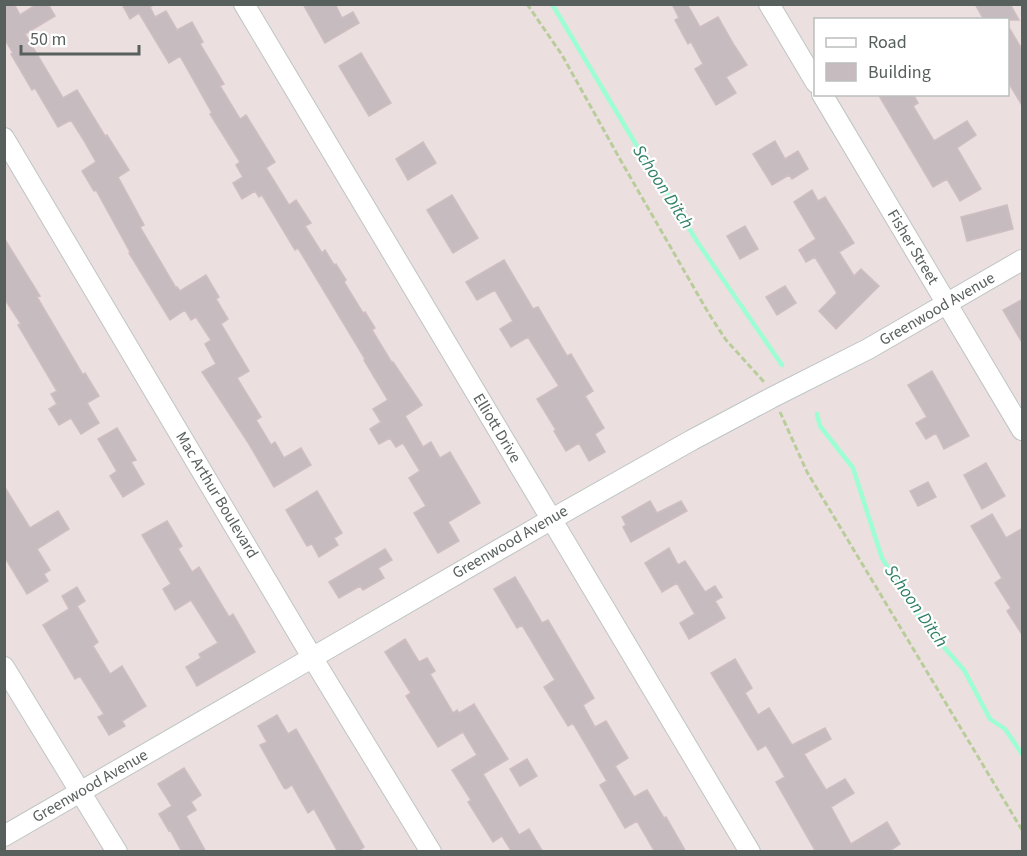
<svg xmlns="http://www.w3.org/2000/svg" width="1027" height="856" font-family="'Source Sans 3',sans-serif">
<rect width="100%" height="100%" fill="#ebdfe0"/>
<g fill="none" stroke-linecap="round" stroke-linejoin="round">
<path stroke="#9dfdd3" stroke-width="4.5" d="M 552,4 L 659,183 L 670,197 L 698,243 L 782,365
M 817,414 L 820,426 L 853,468 L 882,558 L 927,628 L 964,670 L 990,719 L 1005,729 L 1022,754"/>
</g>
<path fill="#c6bbbe" stroke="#cfbec1" stroke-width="1.5" d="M 4,4 L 14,4 L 20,15 L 37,4 L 48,4 L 55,16 L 25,34 L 63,98 L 77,90 L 105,136 L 107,135 L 129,170 L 118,177 L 144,225 L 140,227 L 176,288 L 177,287 L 180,291 L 206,275 L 219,297 L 216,299 L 228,319 L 221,324 L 249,371 L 237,378 L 261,417 L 256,420 L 271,445 L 275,442 L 284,458 L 301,448 L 311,465 L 274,487 L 249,444 L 202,372 L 216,364 L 205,344 L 211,340 L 196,317 L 191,320 L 185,310 L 170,320 L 129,253 L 130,252 L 96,190 L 94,191 L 82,171 L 96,162 L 83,139 L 71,120 L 58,127 L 35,88 L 32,90 L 11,54 L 13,53 L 4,38 Z
M 122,4 L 155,4 L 150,7 L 155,17 L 166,11 L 177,30 L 192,22 L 203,42 L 200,44 L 224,84 L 220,86 L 240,119 L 246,115 L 275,162 L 266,168 L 289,205 L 296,200 L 311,223 L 305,226 L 322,253 L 325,250 L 334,265 L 336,264 L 346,280 L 344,282 L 363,313 L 365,312 L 375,328 L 372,330 L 392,363 L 393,362 L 422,405 L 405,416 L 423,447 L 431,442 L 440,458 L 450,452 L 480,503 L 448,522 L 459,541 L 438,553 L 414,513 L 426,506 L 409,478 L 420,471 L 403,443 L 396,447 L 390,438 L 379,444 L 370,429 L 381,422 L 373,409 L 388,400 L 364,360 L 365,359 L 298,248 L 295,250 L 262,195 L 259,197 L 255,191 L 242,199 L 233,183 L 243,177 L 236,165 L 240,162 L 210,114 L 212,113 L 180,56 L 169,63 L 139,13 L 130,19 Z
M 303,4 L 335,4 L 342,18 L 353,12 L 359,23 L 325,43 Z
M 672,4 L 687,4 L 700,27 L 718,17 L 734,45 L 747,65 L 726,77 L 736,93 L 716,105 L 695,69 L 703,64 L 691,42 L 688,44 L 675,20 L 679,18 Z
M 975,4 L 1010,4 L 1019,20 L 984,20 Z
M 1008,26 L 1023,51 L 1023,107 L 1008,82 Z
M 361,53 L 391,103 L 369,116 L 339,66 Z
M 878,94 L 913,94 L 918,103 L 913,106 L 934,141 L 967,121 L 976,135 L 957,148 L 981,189 L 960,201 L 947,179 L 933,187 Z
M 775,141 L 785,159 L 798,151 L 808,169 L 792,179 L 789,175 L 772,185 L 753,154 Z
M 423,142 L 436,163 L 408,180 L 396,159 Z
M 812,190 L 818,201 L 825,197 L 854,243 L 839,252 L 854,276 L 861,269 L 879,286 L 836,329 L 819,311 L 837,293 L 815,257 L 806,262 L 799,250 L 816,239 L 794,202 Z
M 452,195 L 478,238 L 453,253 L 427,210 Z
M 1007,205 L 1013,229 L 967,241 L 961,217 Z
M 745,226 L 758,249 L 740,259 L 727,236 Z
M 4,238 L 40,296 L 37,297 L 83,375 L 85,373 L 99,396 L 87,403 L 99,423 L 81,434 L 71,418 L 59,425 L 49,409 L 57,404 L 51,394 L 57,391 L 18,325 L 21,324 L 4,298 Z
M 504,260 L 533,309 L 538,307 L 567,356 L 571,354 L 593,391 L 585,396 L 604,428 L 595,434 L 605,452 L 589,461 L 579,443 L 566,451 L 554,431 L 556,430 L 537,399 L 559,386 L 528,337 L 511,347 L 500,329 L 513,321 L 495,290 L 477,300 L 466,282 Z
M 785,286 L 796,303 L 777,315 L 766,297 Z
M 1023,299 L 1023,344 L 1003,310 Z
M 932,371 L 969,436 L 944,449 L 936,433 L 926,439 L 916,423 L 927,417 L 908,385 Z
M 117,428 L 136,460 L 131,462 L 144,484 L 123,497 L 110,476 L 117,471 L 98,439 Z
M 986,463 L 1005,496 L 982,509 L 964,475 Z
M 928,482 L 936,497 L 918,506 L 910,491 Z
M 4,486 L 30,528 L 58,511 L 69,529 L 37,549 L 50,570 L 44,574 L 48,581 L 27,594 L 4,556 Z
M 317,491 L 342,533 L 334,538 L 338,545 L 319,557 L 312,544 L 307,546 L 286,510 Z
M 650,501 L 657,513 L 681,501 L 687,511 L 631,542 L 623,527 L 626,525 L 622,517 Z
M 992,514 L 1006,538 L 1023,528 L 1023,636 L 1007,611 L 1011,608 L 995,583 L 1002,578 L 971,526 Z
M 167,521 L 182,546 L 178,549 L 192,572 L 199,567 L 229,617 L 233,614 L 255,652 L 197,686 L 186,667 L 201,658 L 199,654 L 218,643 L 191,600 L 175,610 L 163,589 L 171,584 L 142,535 Z
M 669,548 L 678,565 L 685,561 L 705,592 L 715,586 L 722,597 L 715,601 L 725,618 L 689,639 L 680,623 L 695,614 L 677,583 L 662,592 L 645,563 Z
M 385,549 L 392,560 L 378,568 L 384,578 L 363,590 L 360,586 L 339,598 L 329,582 Z
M 515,577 L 542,623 L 548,620 L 594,698 L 583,705 L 595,727 L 606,721 L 628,758 L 615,766 L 634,797 L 647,790 L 664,818 L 666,817 L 686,852 L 655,852 L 637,821 L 625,828 L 600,785 L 607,781 L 573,723 L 568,726 L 544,687 L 555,680 L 522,625 L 517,628 L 494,589 Z
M 77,587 L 85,601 L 77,606 L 98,642 L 93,646 L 110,674 L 122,666 L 146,706 L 122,721 L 125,726 L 109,735 L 98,717 L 104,714 L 80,676 L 75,679 L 43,625 L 69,609 L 62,596 Z
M 405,639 L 419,662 L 427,658 L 435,671 L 430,674 L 453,713 L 457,710 L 459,713 L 474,704 L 508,759 L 483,774 L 519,835 L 529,829 L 543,852 L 512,852 L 502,836 L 493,842 L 468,802 L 471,800 L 452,770 L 477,755 L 463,732 L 438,747 L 406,696 L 411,693 L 385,652 Z
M 735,659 L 752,688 L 745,693 L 758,715 L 769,708 L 792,745 L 825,728 L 831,739 L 804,754 L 826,790 L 845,779 L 854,793 L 831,807 L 851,844 L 887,822 L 900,844 L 888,852 L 816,852 L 776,782 L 785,777 L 766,745 L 758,750 L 711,673 Z
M 277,715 L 288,734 L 296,729 L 364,847 L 357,852 L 338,852 L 314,809 L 308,813 L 292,785 L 286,789 L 284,788 L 260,745 L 267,742 L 258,726 Z
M 527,759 L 537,776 L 520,786 L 510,769 Z
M 184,768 L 201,795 L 191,802 L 196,810 L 186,816 L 206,852 L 182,852 L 170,830 L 169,831 L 159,814 L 172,806 L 158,784 Z"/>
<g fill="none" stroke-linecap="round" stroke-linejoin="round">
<defs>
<path id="street" d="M 244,4 L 750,852
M 769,4 L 816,83
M 822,94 L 1022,430
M 4,138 L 312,657 L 431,852
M 4,667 L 117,852
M 4,836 L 552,519 L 692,440 L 773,397 L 868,349 L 1022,260"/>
</defs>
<use href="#street" stroke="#bec6c4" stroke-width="22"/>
<path stroke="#b9cd9b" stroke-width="3" stroke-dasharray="6 3" stroke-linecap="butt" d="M 527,4 L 562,55 L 621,161 L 709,314 L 726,340 L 765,383
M 780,412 L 807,472 L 1022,830"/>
<use href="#street" stroke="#fff" stroke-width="20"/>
</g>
<g text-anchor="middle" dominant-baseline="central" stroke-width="4.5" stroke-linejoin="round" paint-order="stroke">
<g font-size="16" fill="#58605d" stroke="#fff">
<text transform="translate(913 247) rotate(59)">Fisher Street</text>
<text transform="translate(937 309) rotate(-30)">Greenwood Avenue</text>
<text transform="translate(497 428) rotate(59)">Elliott Drive</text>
<text transform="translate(217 495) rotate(59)">Mac Arthur Boulevard</text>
<text transform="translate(510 542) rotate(-30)">Greenwood Avenue</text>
<text transform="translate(90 786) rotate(-30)">Greenwood Avenue</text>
</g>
<g font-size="18" font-style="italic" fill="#308165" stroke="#fff">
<text transform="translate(663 187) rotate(57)">Schoon Ditch</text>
<text transform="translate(916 606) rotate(55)">Schoon Ditch</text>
</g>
</g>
<rect width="1027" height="856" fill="none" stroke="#58605d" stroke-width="12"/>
<rect x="814" y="18" width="195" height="78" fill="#ffffff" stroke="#bcbfbe" stroke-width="1.5"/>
<rect x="826" y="38" width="30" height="9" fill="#ffffff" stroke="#bcbfbe" stroke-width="1.5"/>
<text x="868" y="48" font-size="18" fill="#58605d">Road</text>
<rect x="826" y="63" width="30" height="18" fill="#c6bbbe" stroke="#bcbfbe" stroke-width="1.5"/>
<text x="868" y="78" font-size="18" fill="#58605d">Building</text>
<path d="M21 45v9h118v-9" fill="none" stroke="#58605d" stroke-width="3"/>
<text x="30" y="45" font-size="18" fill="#58605d" stroke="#ffffff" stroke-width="4.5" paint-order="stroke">50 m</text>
</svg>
